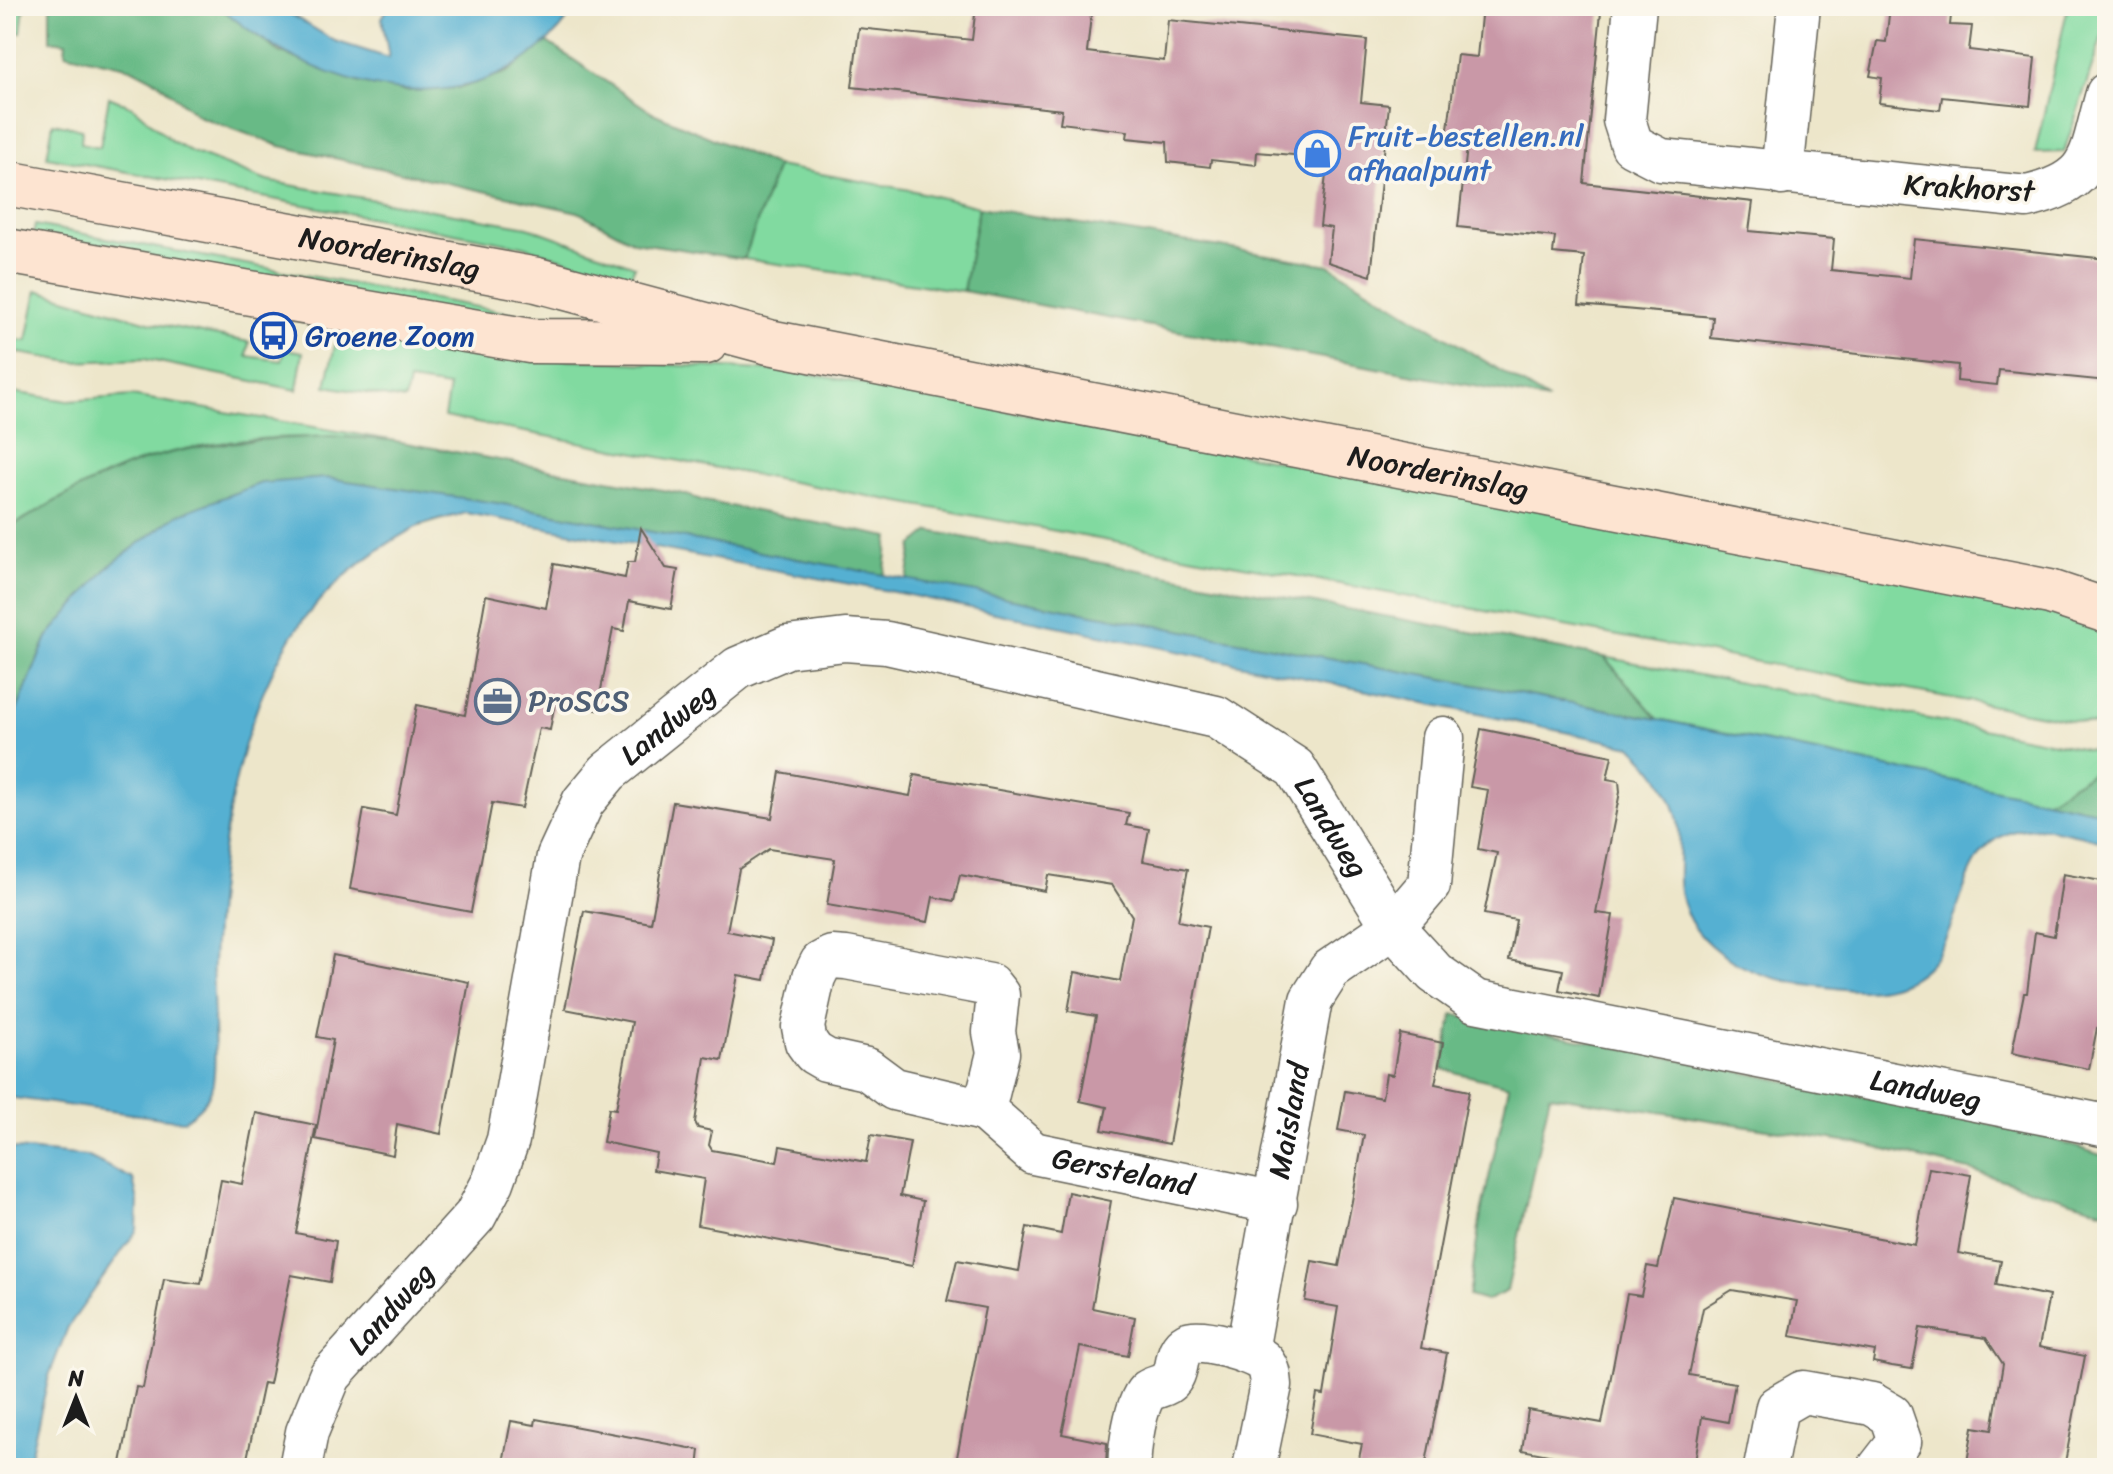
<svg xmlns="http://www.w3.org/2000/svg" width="2113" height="1474" font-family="Sriracha,sans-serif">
<rect width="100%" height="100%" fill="#fbf7ec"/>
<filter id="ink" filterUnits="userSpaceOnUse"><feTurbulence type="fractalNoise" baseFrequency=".0125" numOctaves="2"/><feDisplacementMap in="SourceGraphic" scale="16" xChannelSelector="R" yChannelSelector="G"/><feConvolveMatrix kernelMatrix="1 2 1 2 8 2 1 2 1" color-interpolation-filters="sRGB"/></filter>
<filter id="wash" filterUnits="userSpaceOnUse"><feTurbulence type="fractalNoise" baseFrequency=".006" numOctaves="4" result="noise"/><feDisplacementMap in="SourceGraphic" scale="32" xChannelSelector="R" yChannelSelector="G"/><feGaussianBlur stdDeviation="1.8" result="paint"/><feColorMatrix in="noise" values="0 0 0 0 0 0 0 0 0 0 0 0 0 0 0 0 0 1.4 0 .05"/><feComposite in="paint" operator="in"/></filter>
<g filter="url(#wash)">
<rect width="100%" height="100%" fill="#ede6ca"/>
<path fill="#81daa0" stroke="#4e7b5e" stroke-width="2" d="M 6,6 L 24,6 L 21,33 L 6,31 Z
M 2068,6 L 2107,6 L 2107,21 L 2064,152 L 2035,153 Z
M 109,97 L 133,107 L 173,142 L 192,152 L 267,181 L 528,227 L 635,266 L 629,280 L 523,246 L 47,157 L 53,123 L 82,129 L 81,143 L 100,147 Z
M 777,166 L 910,190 L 979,207 L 963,291 L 744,259 Z
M 35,225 L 515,314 L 513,326 L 32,241 Z
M 37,290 L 152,323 L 249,342 L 247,356 L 282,361 L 285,349 L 303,352 L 297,390 L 144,359 L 72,362 L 13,352 L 15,340 L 27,341 Z
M 337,335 L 402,335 L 561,359 L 800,372 L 2010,597 L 2107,627 L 2107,727 L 444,417 L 449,387 L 409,381 L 405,400 L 326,386 Z
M 6,391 L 68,401 L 132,396 L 390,440 C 309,435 221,434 142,461 C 94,478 49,504 6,530 Z
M 1604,657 L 2107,753 L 2107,764 L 2045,801 L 1658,719 Z"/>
<path fill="#68ba86" stroke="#426b51" stroke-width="2" d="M 50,6 L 219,6 L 279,52 L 360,83 L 406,91 L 461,88 L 507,72 L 547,42 L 653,113 L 777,166 L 744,259 L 634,242 L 578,212 L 280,146 L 198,116 L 158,82 L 131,68 L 65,53 L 66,42 L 50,40 Z
M 979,207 L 1329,265 L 1548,400 L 963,291 Z
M 330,436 L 390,440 L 684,494 L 704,501 L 889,537 L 884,577 L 497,503 L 47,637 L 6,737 L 6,530 C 49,504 94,478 142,461 C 202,441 268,439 330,436 Z
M 930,531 L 1604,657 L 1658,719 L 907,580 L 913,545 Z
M 2107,764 L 2107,813 L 2045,801 Z
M 1453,1014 L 1915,1107 L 2046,1137 L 2107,1157 L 2107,1212 L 1973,1171 L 1856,1143 L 1550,1095 L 1507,1291 L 1486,1301 L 1469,1296 L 1481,1214 L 1509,1086 L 1442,1069 Z"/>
<path fill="#54b0d2" stroke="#386677" stroke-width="2" d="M 219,6 L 277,6 L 335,41 L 389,58 L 382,18 L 389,6 L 573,6 C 569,25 544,45 529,56 C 434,127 299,78 219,6 Z
M 327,478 L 497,503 L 1658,719 L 2107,813 L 2107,842 C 2085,837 2058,828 2035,828 C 1933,832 1985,970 1884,988 C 1856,993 1827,987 1799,983 C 1744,975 1683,944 1679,882 C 1678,858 1683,833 1675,810 C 1666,783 1651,765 1631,746 L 904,594 L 466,513 C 449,518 429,520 414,528 C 368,553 320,592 292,636 C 234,729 218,856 213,963 C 211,990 219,1071 211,1090 C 205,1105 196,1112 183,1121 L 6,1097 L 6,737 L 47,637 L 108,567 L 177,515 L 261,483 Z
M 6,1148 L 87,1156 L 133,1179 L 138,1201 L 137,1230 L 68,1327 L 49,1376 L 27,1468 L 6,1468 Z"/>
<g id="blocks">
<path fill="#c998a7" d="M 976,6 L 1092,6 L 1087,52 L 1164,61 L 1168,20 L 1367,40 L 1361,102 L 1389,105 L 1371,276 L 1328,262 L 1332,228 L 1320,226 L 1328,158 L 1257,152 L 1256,165 L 1211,160 L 1210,167 L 1168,162 L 1167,142 L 1127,138 L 1128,131 L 1060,123 L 1062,110 L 852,87 L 859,28 L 972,40 Z
M 1482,6 L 1545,6 L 1601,12 L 1584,183 L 1753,202 L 1749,231 L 1834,239 L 1831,270 L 1910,278 L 1914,239 L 2107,259 L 2107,381 L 1999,370 L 1997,385 L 1957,381 L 1958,365 L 1711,338 L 1713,317 L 1579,305 L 1584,256 L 1553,253 L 1555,237 L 1458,227 L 1468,138 L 1447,137 L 1457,55 L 1477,57 Z
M 1890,6 L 1952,6 L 1950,25 L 1972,26 L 1969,50 L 2035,58 L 2030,106 L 1942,97 L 1940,110 L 1879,103 L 1882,78 L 1870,76 L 1877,41 L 1886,42 Z
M 641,528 L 666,568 L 678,570 L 671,609 L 629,601 L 624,631 L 613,629 L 597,710 L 555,701 L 550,730 L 539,728 L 522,808 L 492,803 L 471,912 L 350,889 L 364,809 L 396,815 L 417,705 L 465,715 L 486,595 L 546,608 L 554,564 L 625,578 L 628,562 L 635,562 Z
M 1481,729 L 1612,756 L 1607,779 L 1619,781 L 1620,792 L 1596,913 L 1613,915 L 1599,998 L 1559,990 L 1563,970 L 1509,960 L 1516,920 L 1484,914 L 1497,853 L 1478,849 L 1488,790 L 1470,787 Z
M 780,772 L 910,796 L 914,775 L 1129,813 L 1126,825 L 1149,829 L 1143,861 L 1188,869 L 1178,921 L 1208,927 L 1169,1144 L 1102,1130 L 1107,1107 L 1080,1101 L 1096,1016 L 1068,1011 L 1075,972 L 1120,981 L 1132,916 L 1112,885 L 1048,875 L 1045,891 L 960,875 L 954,901 L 933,897 L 928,922 L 827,905 L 835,859 L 769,849 L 739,869 L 727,931 L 772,940 L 765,980 L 738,975 L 722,1060 L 705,1057 L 695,1122 L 698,1128 L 712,1131 L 709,1145 L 712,1150 L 777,1162 L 780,1146 L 866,1162 L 871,1135 L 910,1142 L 900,1196 L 923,1201 L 912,1266 L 697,1225 L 704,1179 L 653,1170 L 656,1153 L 603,1142 L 609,1108 L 616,1109 L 632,1022 L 565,1009 L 584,911 L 651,923 L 673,802 L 772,818 Z
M 2063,874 L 2107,882 L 2107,1030 L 2097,1028 L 2089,1069 L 2012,1053 L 2024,993 L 2027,993 L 2035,932 L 2054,936 Z
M 333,955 L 469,982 L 441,1134 L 397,1124 L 393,1155 L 315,1139 L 333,1040 L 317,1037 Z
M 1400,1034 L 1443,1043 L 1435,1084 L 1469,1091 L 1421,1348 L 1447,1353 L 1425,1468 L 1357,1468 L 1362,1444 L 1310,1434 L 1317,1394 L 1324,1395 L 1338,1307 L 1305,1301 L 1312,1261 L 1339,1266 L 1352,1201 L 1364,1135 L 1338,1130 L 1345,1091 L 1382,1098 L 1386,1074 L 1393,1075 Z
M 256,1113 L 316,1125 L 296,1233 L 336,1241 L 330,1282 L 291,1275 L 269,1384 L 263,1383 L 245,1468 L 120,1468 L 136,1387 L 143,1388 L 164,1279 L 201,1284 L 221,1180 L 242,1184 Z
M 1929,1168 L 1971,1175 L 1958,1253 L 2001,1261 L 1996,1285 L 2049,1296 L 2039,1347 L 2085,1356 L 2064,1468 L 1966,1468 L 1973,1427 L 1992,1430 L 2003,1364 L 1986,1338 L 1920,1328 L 1912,1369 L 1892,1366 L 1873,1362 L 1875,1351 L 1790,1336 L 1797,1301 L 1732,1290 L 1703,1308 L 1689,1375 L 1735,1383 L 1728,1422 L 1702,1417 L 1694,1468 L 1616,1468 L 1522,1450 L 1528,1410 L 1602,1423 L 1627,1294 L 1641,1296 L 1647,1266 L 1658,1268 L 1674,1198 L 1915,1245 Z
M 1068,1192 L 1111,1201 L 1092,1308 L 1135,1317 L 1128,1356 L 1080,1347 L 1062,1434 L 1107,1443 L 1106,1468 L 955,1468 L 985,1308 L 947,1301 L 957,1260 L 1019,1271 L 1027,1227 L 1061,1234 Z
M 536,1419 L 700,1450 L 698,1468 L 502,1468 L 511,1421 L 535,1425 Z"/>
</g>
</g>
<g filter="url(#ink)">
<use href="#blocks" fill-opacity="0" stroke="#656359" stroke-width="2"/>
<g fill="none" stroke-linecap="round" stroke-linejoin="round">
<defs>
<g id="street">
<path d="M 1635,6 L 1624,120 L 1632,145 L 1661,160 L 2027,197 C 2096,180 2089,156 2107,94"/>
<path d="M 1782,174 L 1799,6"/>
<path id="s1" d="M 984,1110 L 998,1053 L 994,1032 L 998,995 L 990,985 L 846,958 L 832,957 L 821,963 L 814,977 L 803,1027 L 806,1042 L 814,1053 L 826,1060 L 867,1069 L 894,1089 L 984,1110 L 1033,1153 L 1276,1203"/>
<path id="s2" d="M 1247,1351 L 1311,1000 L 1330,970 L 1393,927 L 1429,885 L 1443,738"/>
<path id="s3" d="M 300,1468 L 307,1432 L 330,1376 L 475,1216 L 493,1182 L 508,1140 L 558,856 L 583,802 L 608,772 L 738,668 L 787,647 L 845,640 L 887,643 L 1216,717 L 1295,768 L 1393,927 L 1435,973 L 1475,1001 L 2107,1126"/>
<path d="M 1130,1468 C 1128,1453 1136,1400 1148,1391 C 1157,1385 1167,1387 1173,1376 C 1179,1365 1175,1350 1188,1343 C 1200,1337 1255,1352 1264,1362 C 1270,1370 1270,1376 1271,1385 L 1254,1468"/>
<path d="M 1765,1468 L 1777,1407 L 1803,1392 L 1872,1404 L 1891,1415 L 1900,1441 L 1879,1468"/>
</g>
<g id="secondary">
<path id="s4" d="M 6,183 L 537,280 L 769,342 L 2050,592 L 2107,611"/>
<path d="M 6,251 L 530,341 L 706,342"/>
</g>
</defs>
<use href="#street" stroke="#656359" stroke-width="45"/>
<use href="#secondary" stroke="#656359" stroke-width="47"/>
<use href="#street" stroke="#fff" stroke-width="42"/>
<use href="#secondary" stroke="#fde4d1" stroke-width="44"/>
</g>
</g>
<defs>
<symbol id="shop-ring" viewBox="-11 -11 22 22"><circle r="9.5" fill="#fbf7ec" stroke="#3f7fe0" stroke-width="1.5"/><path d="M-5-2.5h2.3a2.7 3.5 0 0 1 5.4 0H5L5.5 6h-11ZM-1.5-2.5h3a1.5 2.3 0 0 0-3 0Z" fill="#3f7fe0"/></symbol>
<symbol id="bus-ring" viewBox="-11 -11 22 22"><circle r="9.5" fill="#fbf7ec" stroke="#1a4fb4" stroke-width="1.5"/><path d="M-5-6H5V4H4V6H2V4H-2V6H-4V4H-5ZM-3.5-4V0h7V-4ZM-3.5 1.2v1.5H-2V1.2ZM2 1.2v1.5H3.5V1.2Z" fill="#1a4fb4"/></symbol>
<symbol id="office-ring" viewBox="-11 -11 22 22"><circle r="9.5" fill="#fbf7ec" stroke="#5c6f8a" stroke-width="1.5"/><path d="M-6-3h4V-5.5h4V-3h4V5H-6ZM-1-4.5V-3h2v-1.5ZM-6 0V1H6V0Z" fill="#5c6f8a"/></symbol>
</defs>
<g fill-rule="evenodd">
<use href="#shop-ring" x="1292" y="128" width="51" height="51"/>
<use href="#bus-ring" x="248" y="310" width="51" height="51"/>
<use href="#office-ring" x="472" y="676" width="51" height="51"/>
</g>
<g text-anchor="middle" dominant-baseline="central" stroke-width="7" stroke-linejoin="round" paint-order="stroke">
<g font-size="30" fill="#366cbe" stroke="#fbf7ec" text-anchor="start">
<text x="1348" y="136">Fruit-bestellen.nl<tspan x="1348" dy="34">afhaalpunt</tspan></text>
</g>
<g font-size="30" fill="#1c1c1c" stroke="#fbf7ec">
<text transform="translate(1969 188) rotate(3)">Krakhorst</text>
<text stroke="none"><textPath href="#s4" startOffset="390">Noorderinslag</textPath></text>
<text stroke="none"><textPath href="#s4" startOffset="1462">Noorderinslag</textPath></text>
<text stroke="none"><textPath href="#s3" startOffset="860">Landweg</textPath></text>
<text stroke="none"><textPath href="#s3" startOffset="1604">Landweg</textPath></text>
<text stroke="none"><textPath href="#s3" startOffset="2292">Landweg</textPath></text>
<text stroke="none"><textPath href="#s2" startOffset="234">Maisland</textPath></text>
<text stroke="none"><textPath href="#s1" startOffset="738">Gersteland</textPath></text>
<text stroke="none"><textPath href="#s3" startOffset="188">Landweg</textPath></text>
</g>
<g font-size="30" fill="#164399" stroke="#fbf7ec" text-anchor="start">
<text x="305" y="336">Groene Zoom</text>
</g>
<g font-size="30" fill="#4e5e75" stroke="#fbf7ec" text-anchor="start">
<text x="528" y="701">ProSCS</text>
</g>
</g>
<rect width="2113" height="1474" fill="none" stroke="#fbf7ec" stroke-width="32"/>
<g transform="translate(76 1398)" stroke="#fbf7ec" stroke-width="6" paint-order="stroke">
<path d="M0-6L14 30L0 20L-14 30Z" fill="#1c1c1c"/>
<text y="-12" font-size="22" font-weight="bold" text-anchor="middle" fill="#1c1c1c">N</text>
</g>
</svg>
